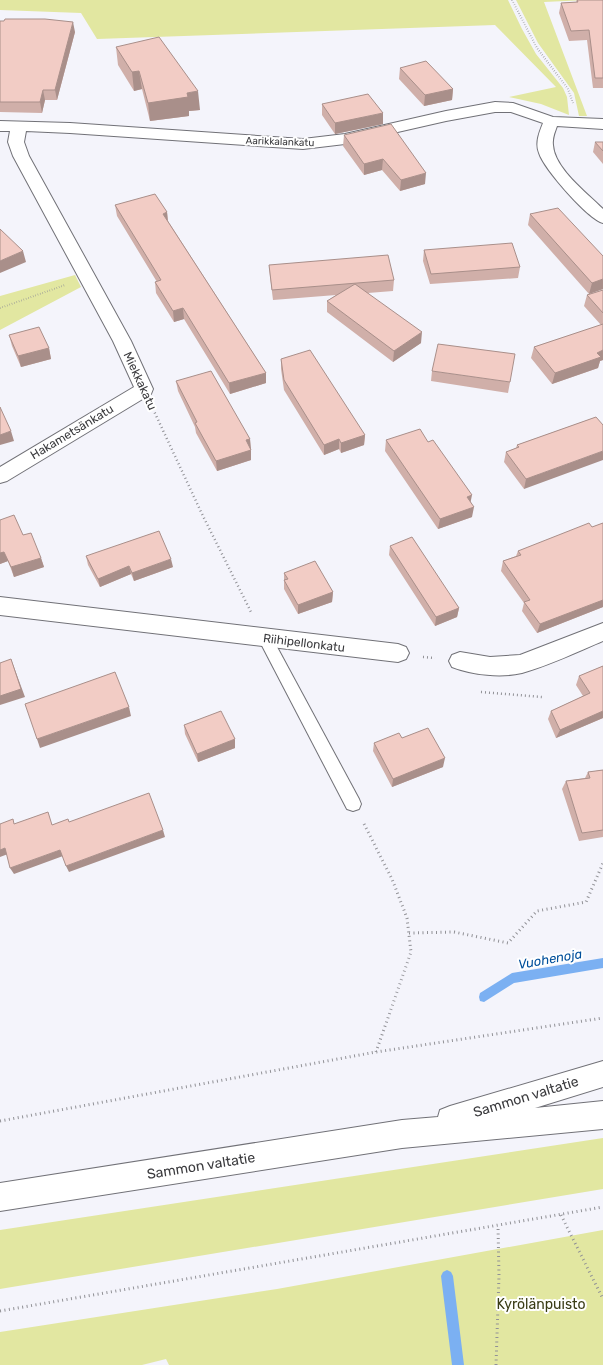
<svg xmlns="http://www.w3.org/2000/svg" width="603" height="1365" font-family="Rubik,sans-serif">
<rect width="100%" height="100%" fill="#f4f4fb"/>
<path fill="#e2e7a1" d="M 0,0 L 508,0 L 522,29 L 536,54 L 563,88 L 567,97 L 569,115 L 541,104 L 509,97 L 556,87 L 495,25 L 97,39 L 81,13 L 0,10 Z
M 516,0 L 587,0 L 544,2 L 587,116 L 579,116 L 574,93 L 538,43 Z
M 75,275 L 81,287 L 0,330 L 0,296 Z
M 603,1138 L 603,1189 L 0,1289 L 0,1230 Z
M 603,1230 L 603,1365 L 169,1365 L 166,1359 L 142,1365 L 0,1365 L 0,1332 L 277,1289 Z"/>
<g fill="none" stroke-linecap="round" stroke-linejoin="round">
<path fill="#7bb0f2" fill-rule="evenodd" d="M 603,958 L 603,968 L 514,983 L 484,1002 L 480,1001 L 479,997 L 480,993 L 512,973 Z
M 447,1270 L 451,1272 L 453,1276 L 464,1365 L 452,1365 L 441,1276 L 443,1272 Z"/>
<defs>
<path id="lane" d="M 265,632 L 270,634 L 359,799 L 361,804 L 359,809 L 353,811 L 347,809 L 258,638 L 260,634 Z"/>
<path id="street" d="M 495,102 L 513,103 L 553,117 L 603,119 L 603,129 L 557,126 C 555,132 552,138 553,145 C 554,168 587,193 603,209 L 603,223 C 588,219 544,169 539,153 C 535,143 539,133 543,123 L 511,112 L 495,112 L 446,121 L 345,144 L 303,149 L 70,133 L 26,131 L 24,142 L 29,156 L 131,341 L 153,389 L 151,394 L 7,481 L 0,483 L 0,467 L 134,387 L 113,341 L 13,156 L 8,142 L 10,131 L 0,131 L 0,121 L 70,123 L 303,139 L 345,134 L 446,111 Z
M 0,597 L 398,644 L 406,647 L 409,653 L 406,659 L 398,662 L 0,615 Z
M 603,623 L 603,641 C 577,652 550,665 522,673 C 501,678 473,675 452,667 L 449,661 L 452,655 L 460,652 L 490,657 L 520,655 Z"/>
<path id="primary" d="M 603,1061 L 603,1087 L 535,1108 L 603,1101 L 603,1129 L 402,1148 L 0,1211 L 0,1183 L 402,1120 L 438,1117 L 440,1110 L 450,1106 Z"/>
</defs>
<use href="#lane" stroke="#717177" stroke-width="2"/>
<use href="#street" stroke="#717177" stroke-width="2"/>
<use href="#primary" stroke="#717177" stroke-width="2"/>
<path stroke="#919196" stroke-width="2" stroke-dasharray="0.5 2" stroke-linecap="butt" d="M 512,0 L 537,48 L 568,89 L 573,103
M 0,308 L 65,285"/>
<path stroke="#919196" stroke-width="2.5" stroke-dasharray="1 3" stroke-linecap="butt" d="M 153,409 L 202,514 L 251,612
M 423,657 L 435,658
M 481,692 L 542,697"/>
<path stroke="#919196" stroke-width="3" stroke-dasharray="1 3.5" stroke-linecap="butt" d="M 364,824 L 392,879 L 407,918 L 411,952 L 376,1052
M 409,933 L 454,932 L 508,943 L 537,911 L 586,902 L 603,863
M 0,1121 L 376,1052 L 603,1018
M 561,1215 L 603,1299
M 0,1311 L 603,1207
M 496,1365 L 499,1276 L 498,1226"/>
<use href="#lane" fill="#fff" fill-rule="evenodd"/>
<use href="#street" fill="#fff" fill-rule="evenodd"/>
<use href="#primary" fill="#fff" fill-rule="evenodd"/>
</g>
<path fill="#d0afa9" d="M 577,0 L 603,0 L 603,88 L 593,88 L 587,40 L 569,41 L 559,13 L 561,3 L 576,2 Z
M 0,21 L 75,32 L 57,100 L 45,100 L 42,113 L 0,112 Z
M 116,47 L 200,110 L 189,111 L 189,116 L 150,121 L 142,89 L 134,91 L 118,65 Z
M 400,68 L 453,89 L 452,100 L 424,106 L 399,79 Z
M 322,104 L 383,124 L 335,134 L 322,115 Z
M 344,135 L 425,184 L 400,191 L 382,170 L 364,175 L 343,146 Z
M 595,142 L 603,142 L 603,164 L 593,152 Z
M 115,205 L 167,212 L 168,221 L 266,373 L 266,383 L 230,394 L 184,319 L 174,322 L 156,293 L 155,282 L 157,282 L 117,216 Z
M 530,214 L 603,256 L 603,289 L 589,294 L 528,225 Z
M 424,250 L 520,267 L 518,278 L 430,284 L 423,261 Z
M 269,265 L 394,280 L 393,291 L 368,293 L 421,343 L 393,362 L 327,312 L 327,301 L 336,295 L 273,300 L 270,276 Z
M 603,290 L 603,360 L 600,361 L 598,368 L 552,384 L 531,358 L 534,347 L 601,325 L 584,306 L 587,295 Z
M 9,335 L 49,348 L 51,359 L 21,367 L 12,346 Z
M 281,359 L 365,435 L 364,445 L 341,453 L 339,449 L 324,455 L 284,390 L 281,369 Z
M 432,371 L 510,382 L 508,393 L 431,381 Z
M 176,381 L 250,439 L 251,460 L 217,471 L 196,433 L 195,427 L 178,391 Z
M 596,417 L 524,489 L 504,462 L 506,452 L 516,448 L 517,445 Z
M 386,440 L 471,502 L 472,517 L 438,529 L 385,451 Z
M 0,520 L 23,535 L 41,558 L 44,567 L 14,577 L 8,561 L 0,564 Z
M 603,523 L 603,607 L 537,633 L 522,611 L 524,603 L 501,571 L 503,561 L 516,556 L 518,551 L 592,527 Z
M 390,546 L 459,608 L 457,617 L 435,626 L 389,555 Z
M 86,556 L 173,567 L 134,581 L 131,574 L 100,587 L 88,565 Z
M 284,573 L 333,592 L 332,602 L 298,614 L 284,589 Z
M 603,666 L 603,718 L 556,738 L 548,719 L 551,711 L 583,696 L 576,685 L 579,676 Z
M 184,725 L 235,748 L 198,762 L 185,734 Z
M 402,738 L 443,767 L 392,787 L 373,751 L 374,743 Z
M 603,770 L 603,837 L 579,841 L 562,789 L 566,781 L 585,778 L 588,772 Z"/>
<path fill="#a98f8a" d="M 73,22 L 75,32 L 57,100 L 55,90 Z
M 139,71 L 142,89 L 134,91 L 132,72 Z
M 453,89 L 452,100 L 424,106 L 425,95 Z
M 43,90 L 45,100 L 42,113 L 40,102 Z
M 198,91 L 200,110 L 189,111 L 189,116 L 150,121 L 148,103 L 187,93 Z
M 383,113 L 383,124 L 335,134 L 335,123 Z
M 383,159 L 382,170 L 364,175 L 364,164 Z
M 426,173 L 425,184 L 400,191 L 401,180 Z
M 167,212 L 168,223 L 163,214 Z
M 23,251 L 26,262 L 0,273 L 0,261 Z
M 603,279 L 603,289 L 589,294 L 592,283 Z
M 183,308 L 184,319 L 174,322 L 173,311 Z
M 422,332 L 421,343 L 393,362 L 394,351 Z
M 49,348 L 51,359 L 21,367 L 18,356 Z
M 603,350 L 603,360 L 600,361 L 598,368 L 552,384 L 555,373 L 597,353 Z
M 266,373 L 266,383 L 230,394 L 229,383 Z
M 11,431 L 14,441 L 0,445 L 0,435 Z
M 365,435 L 364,445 L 341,453 L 341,443 Z
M 250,439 L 251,449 L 246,450 L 246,440 Z
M 339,439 L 339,449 L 324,455 L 324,445 Z
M 251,450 L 251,460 L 217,471 L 216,461 Z
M 603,451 L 603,460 L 524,489 L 526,479 Z
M 472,495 L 470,505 L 467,497 Z
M 474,507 L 472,517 L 438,529 L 440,519 Z
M 4,552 L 8,561 L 0,564 L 0,553 Z
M 41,558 L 44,567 L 14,577 L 11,567 Z
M 171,559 L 173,567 L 134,581 L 132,573 Z
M 129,566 L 131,574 L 100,587 L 98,579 Z
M 333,592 L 332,602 L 298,614 L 298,605 Z
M 603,600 L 603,607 L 537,633 L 540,624 Z
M 459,608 L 457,617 L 435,626 L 436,617 Z
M 11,659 L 25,697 L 0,705 L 0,696 Z
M 129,707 L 131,716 L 40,748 L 37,739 Z
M 603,711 L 603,718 L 556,738 L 560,730 Z
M 235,739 L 235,748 L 198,762 L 197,754 Z
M 445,758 L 443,767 L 392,787 L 393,779 Z
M 163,830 L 165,837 L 69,872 L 66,866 Z
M 5,848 L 8,854 L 0,857 L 0,850 Z
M 60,850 L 63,856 L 14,874 L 10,868 Z"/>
<path fill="#f2ccc5" stroke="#a98f8a" d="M 577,0 L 603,0 L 603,78 L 595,78 L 589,30 L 571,31 L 561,3 L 578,2 Z
M 5,19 L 45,19 L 73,22 L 55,90 L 43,90 L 40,102 L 0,102 L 0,21 L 4,21 Z
M 159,37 L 198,91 L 187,93 L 188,97 L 148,103 L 139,71 L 132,72 L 116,47 Z
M 426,61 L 453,89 L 425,95 L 400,68 Z
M 368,94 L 383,113 L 335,123 L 322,104 Z
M 391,124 L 426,173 L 401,180 L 383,159 L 364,164 L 344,135 Z
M 595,142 L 603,142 L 603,151 Z
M 155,194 L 167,212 L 163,214 L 266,373 L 229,383 L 183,308 L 173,311 L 155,282 L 161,280 L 115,205 Z
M 558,208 L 603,256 L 603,279 L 592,283 L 530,214 Z
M 0,229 L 23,251 L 0,261 Z
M 512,243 L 520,267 L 431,274 L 424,250 Z
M 388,255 L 394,280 L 272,290 L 269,265 Z
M 355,284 L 422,332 L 394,351 L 327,301 Z
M 603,290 L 603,313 L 587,295 Z
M 603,324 L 603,350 L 597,353 L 601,357 L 555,373 L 534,347 Z
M 39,327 L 49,348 L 18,356 L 9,335 Z
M 438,344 L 515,354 L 510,382 L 432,371 Z
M 310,350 L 365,435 L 341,443 L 339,439 L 324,445 L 284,380 L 281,359 Z
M 211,371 L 250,439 L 246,440 L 251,450 L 216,461 L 195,423 L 197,422 L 176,381 Z
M 0,407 L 11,431 L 0,435 Z
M 596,417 L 603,425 L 603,451 L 526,479 L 506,452 L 519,447 L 517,445 Z
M 420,429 L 428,442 L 433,440 L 472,495 L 467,497 L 474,507 L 440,519 L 386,440 Z
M 14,515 L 23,535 L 31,533 L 41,558 L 11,567 L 4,552 L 0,553 L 0,520 Z
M 589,523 L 592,527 L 603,523 L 603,600 L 540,624 L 524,602 L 530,600 L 503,561 L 521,555 L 518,551 Z
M 159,531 L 171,559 L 132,573 L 129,566 L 98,579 L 86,556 Z
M 412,537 L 459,608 L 436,617 L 390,546 Z
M 315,561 L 333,592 L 298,605 L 284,580 L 288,579 L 284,573 Z
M 11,659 L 21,689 L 0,696 L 0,663 Z
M 603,666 L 603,711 L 560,730 L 551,711 L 590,693 L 579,676 Z
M 115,672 L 129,707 L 37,739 L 25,704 Z
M 221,711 L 235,739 L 197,754 L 184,725 Z
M 428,728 L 445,758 L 393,779 L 374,743 L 399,733 L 402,738 Z
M 603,770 L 603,830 L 582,833 L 566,781 L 590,778 L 588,772 Z
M 149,793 L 163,830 L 66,866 L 60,850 L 10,868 L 5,848 L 0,850 L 0,824 L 13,819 L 14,824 L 48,812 L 52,825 L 68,819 L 69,822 Z"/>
<g text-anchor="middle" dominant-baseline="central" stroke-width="4" stroke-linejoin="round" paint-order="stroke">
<g font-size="10" fill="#3a3a3d" stroke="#fff">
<text transform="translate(280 142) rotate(2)">Aarikkalankatu</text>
</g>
<g font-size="12" fill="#3a3a3d" stroke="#fff">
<text transform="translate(140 381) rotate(65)">Miekkakatu</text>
<text transform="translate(72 432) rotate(-31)">Hakametsänkatu</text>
<text transform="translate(304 643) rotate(7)">Riihipellonkatu</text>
</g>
<g font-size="13" font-style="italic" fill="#004f9b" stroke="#fff">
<text transform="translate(550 959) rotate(-10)">Vuohenoja</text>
</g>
<g font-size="14" fill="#3a3a3d" stroke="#fff">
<text transform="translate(526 1097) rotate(-17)">Sammon valtatie</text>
<text transform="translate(201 1166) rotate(-9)">Sammon valtatie</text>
</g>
<g font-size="14" fill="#3a3c16" stroke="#fff">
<text x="541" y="1304">Kyrölänpuisto</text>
</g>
</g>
</svg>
